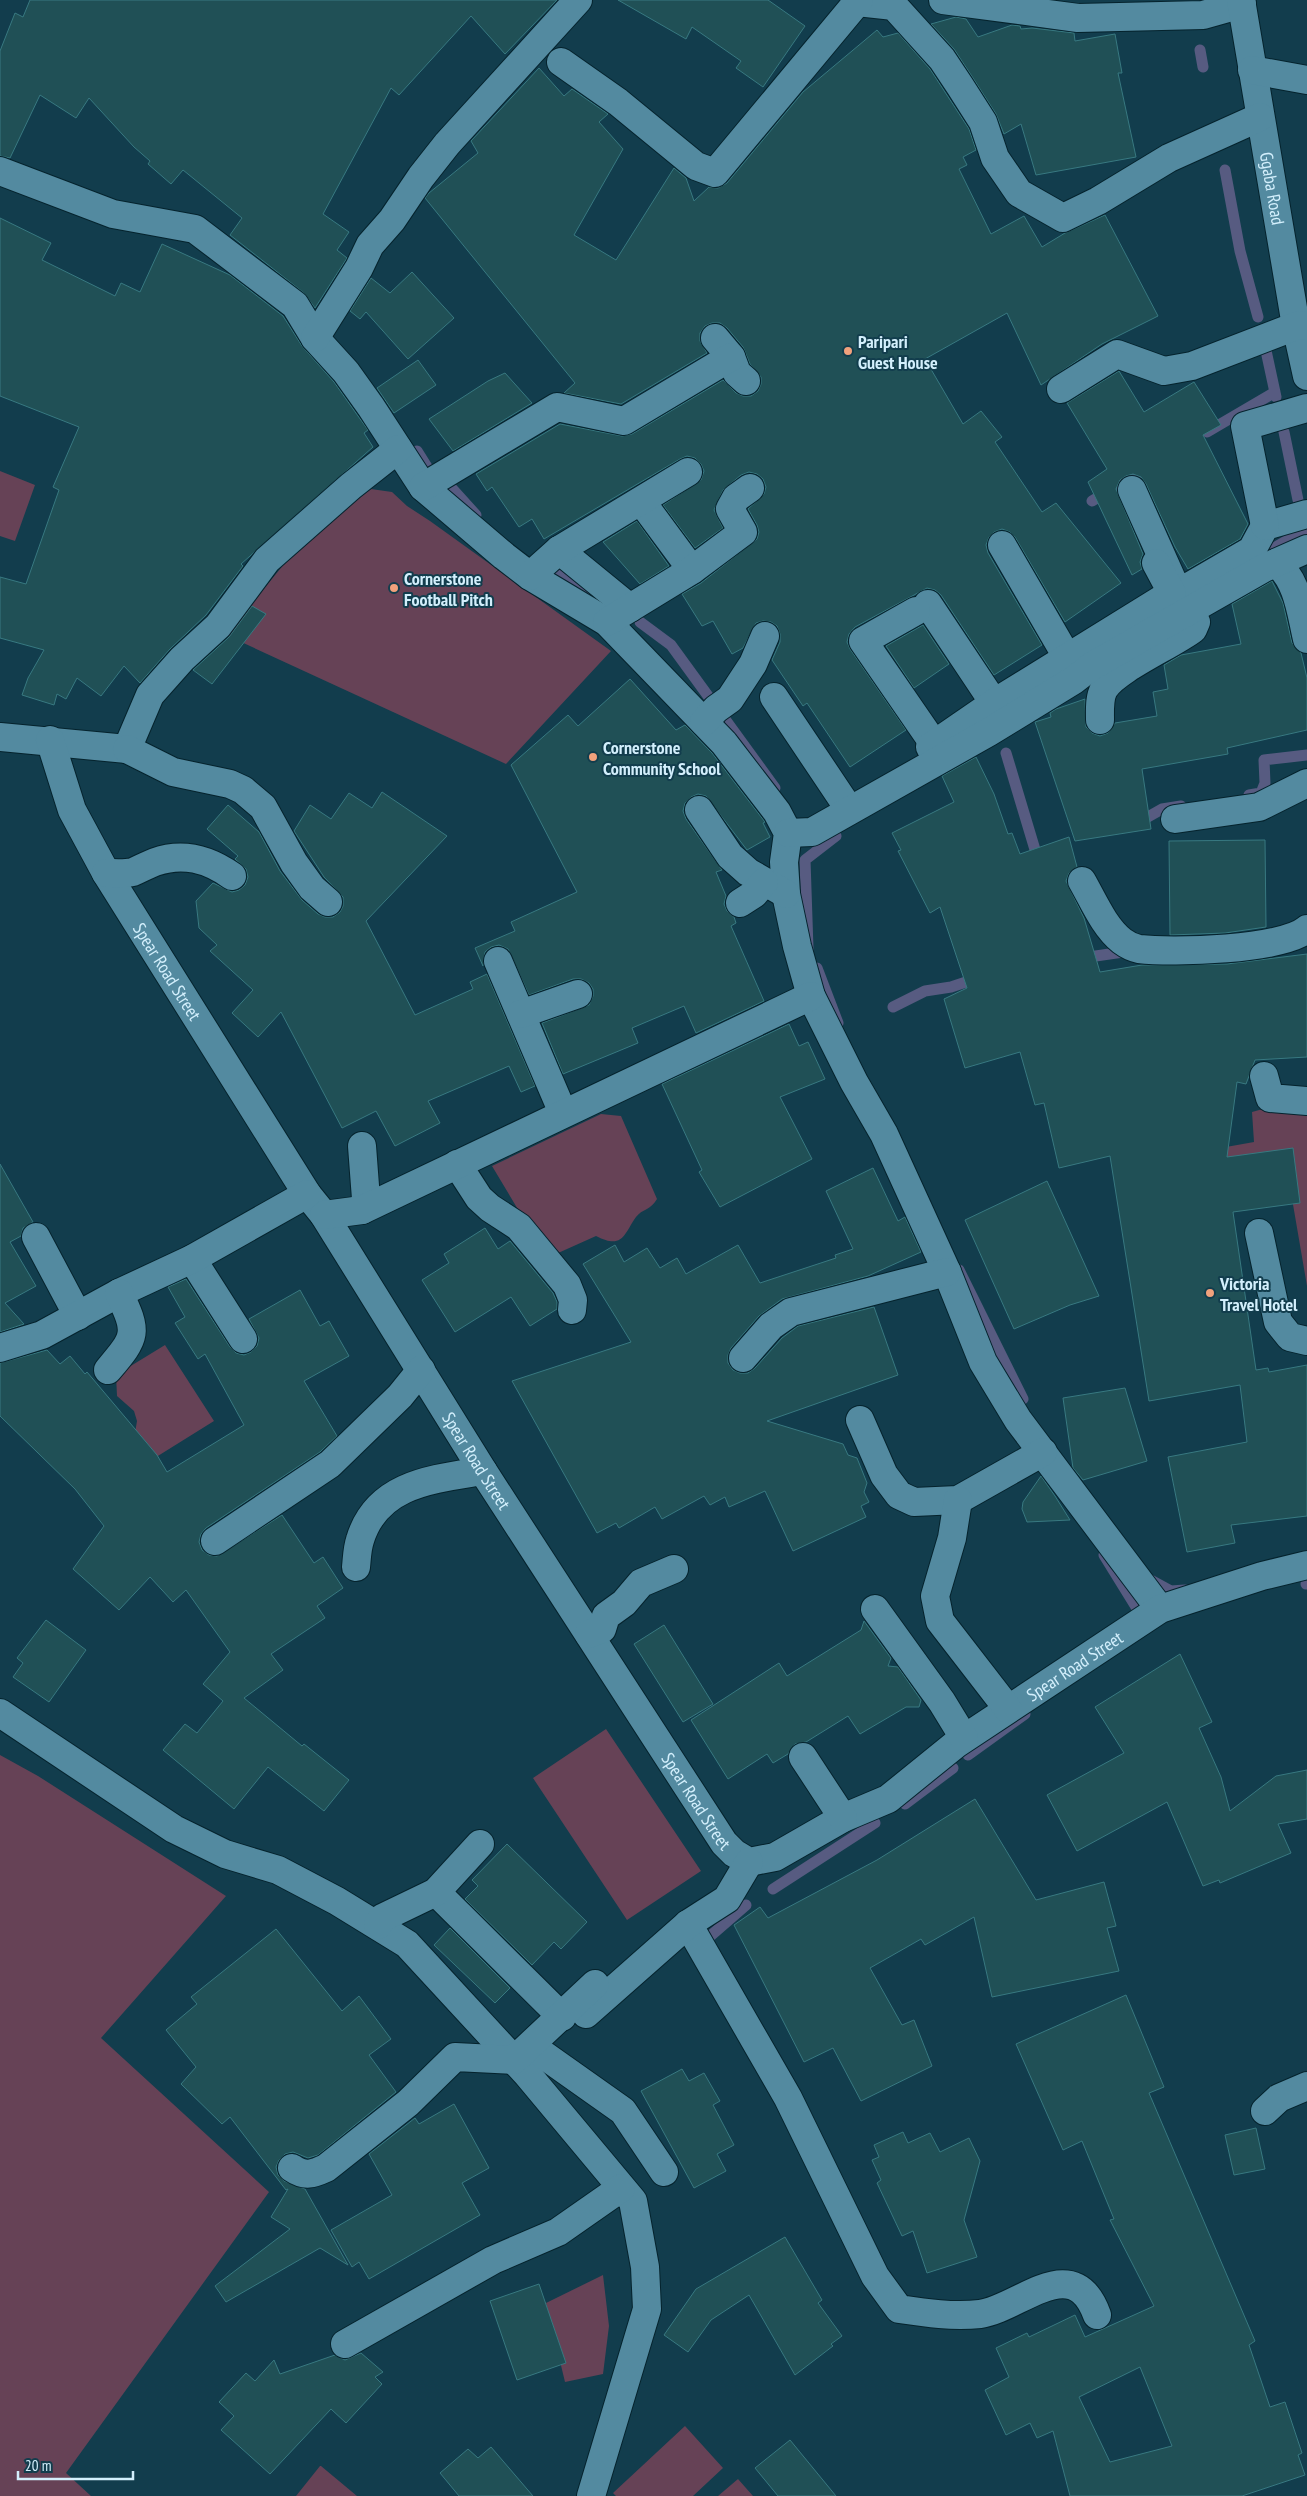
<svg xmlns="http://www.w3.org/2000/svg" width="1307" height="2496" font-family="'PT Sans Narrow',sans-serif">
<rect width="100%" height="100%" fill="#123d4d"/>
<path fill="#664256" d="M 0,471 L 35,485 L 15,541 L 0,536 Z
M 371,489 L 392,492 L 407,506 L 430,521 L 611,651 L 506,764 L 226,635 L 303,541 Z
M 1270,1107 L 1307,1116 L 1307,1286 L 1284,1152 L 1225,1159 L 1226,1147 L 1254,1142 L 1252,1112 Z
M 601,1114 L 621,1116 L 657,1199 C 651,1210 642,1209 636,1217 C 624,1234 623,1250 596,1236 L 547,1258 L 492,1166 Z
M 165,1345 L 214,1421 L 145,1464 L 134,1439 L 137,1421 L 134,1411 L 117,1396 L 116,1375 Z
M 606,1729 L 701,1871 L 627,1920 L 533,1778 Z
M 0,1755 L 38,1776 L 226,1896 L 101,2038 L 269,2192 L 66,2473 L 91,2496 L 0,2496 Z
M 603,2275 L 609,2326 L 603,2374 L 565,2382 L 546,2303 Z
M 685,2426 L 723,2468 L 693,2496 L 616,2496 L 613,2493 Z
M 320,2466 L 321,2466 L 357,2496 L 296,2496 Z
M 738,2479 L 753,2496 L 718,2496 Z"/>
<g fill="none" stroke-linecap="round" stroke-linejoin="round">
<path stroke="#575b81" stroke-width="11" d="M 1200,50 L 1203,67
M 1225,170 L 1240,251 L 1258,317
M 1265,346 L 1276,397
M 1207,432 L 1275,392
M 1284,432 L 1298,500
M 417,451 L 427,467
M 447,483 L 476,515
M 1092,501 L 1149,467
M 1257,558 L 1305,530
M 542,564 L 601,600
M 640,622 L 671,645 L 775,788
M 1006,753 L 1039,863
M 1249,795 L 1261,793 L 1265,783 L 1264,760 L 1307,755
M 1139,822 L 1162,809 L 1181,806
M 808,949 L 805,860 L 836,836
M 1082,958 L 1130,951
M 817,968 L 838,1023
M 893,1007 L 925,991 L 951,987 L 978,978
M 959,1270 L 1023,1399
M 1104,1555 L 1138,1610
M 1147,1578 L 1171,1591 L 1185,1590
M 1306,1584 L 1307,1583
M 968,1755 L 1025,1714
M 905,1804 L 953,1768
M 773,1889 L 875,1823
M 708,1938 L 746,1905"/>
</g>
<path fill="#205056" stroke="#387981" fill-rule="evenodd" d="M 30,0 L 557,0 L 505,54 L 471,16 L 399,95 L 391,88 L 323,214 L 349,232 L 337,250 L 347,258 L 315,308 L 304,293 L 230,235 L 242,218 L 183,170 L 171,184 L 148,164 L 150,161 L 134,147 L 89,98 L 76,118 L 40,95 L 10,158 L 0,156 L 0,51 L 15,13 L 23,17 Z
M 618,0 L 768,0 L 805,26 L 763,87 L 736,68 L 741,61 L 692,27 L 686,39 Z
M 956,17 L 966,19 L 978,37 L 1012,25 L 1020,26 L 1021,29 L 1032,28 L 1074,33 L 1075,41 L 1115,34 L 1122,73 L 1118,73 L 1136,157 L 1036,175 L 1021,124 L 1004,134 L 996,114 L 973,78 L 954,49 L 931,24 Z
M 877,30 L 883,37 L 898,33 L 930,69 L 969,129 L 976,150 L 963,157 L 967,165 L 959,169 L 991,234 L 1024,216 L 1042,247 L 1065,233 L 1105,215 L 1158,316 L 1102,344 L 1041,385 L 1007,313 L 925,359 L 963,424 L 981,411 L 1002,437 L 995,442 L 1042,512 L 1056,503 L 1121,583 L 1065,622 L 1015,537 L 1010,532 L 1002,529 L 994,532 L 989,537 L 986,545 L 988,553 L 1042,645 L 994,675 L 941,595 L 935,590 L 927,588 L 855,627 L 849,634 L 847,642 L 850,649 L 906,730 L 850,767 L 807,703 L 803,706 L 772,660 L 780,642 L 780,634 L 777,626 L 771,622 L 763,621 L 756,623 L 743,648 L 732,654 L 713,621 L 702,626 L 682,594 L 701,583 L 757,539 L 759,532 L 757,525 L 748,509 L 764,494 L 766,487 L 763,479 L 757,474 L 749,472 L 741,475 L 723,490 L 714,510 L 723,528 L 695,548 L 663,505 L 701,480 L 704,471 L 701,464 L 695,458 L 687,456 L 680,459 L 544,539 L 532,519 L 519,527 L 492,487 L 487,491 L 476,474 L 560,424 L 622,436 L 632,434 L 723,380 L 736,393 L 743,396 L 751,396 L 758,391 L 761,384 L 761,377 L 750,364 L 743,347 L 727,328 L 720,323 L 712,323 L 705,326 L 700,333 L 700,341 L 707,353 L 621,404 L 564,393 L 575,383 L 425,198 L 429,193 L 478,153 L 471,141 L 539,68 L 564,96 L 572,89 L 608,114 L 599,122 L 623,149 L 574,235 L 616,260 L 674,168 L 686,178 L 694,201 L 709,187 L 718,188 L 727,183 L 803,92 Z
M 0,218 L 51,243 L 42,260 L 115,296 L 121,283 L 140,292 L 162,244 L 230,275 L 283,316 L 302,346 L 334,382 L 358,416 L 368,430 L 364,433 L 373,447 L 241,564 L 243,566 L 206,615 L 170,649 L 140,683 L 124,666 L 101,696 L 77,678 L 66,699 L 57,694 L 54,705 L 22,695 L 28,678 L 44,650 L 0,638 L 0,577 L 26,584 L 59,490 L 53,487 L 79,427 L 0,396 Z
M 412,272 L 454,318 L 408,359 L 366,312 L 360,319 L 350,311 L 371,278 L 390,293 Z
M 418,360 L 436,385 L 394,413 L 377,388 Z
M 1119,371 L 1144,412 L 1194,382 L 1221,425 L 1203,435 L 1248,524 L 1240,539 L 1188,569 L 1175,547 L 1146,484 L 1141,477 L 1133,474 L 1126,476 L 1120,480 L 1116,489 L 1143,554 L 1140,562 L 1142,569 L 1132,575 L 1088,482 L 1107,469 L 1067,403 Z
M 505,373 L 532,403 L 453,451 L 429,419 L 488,381 Z
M 637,521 L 669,566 L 640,584 L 603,542 Z
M 1272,581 L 1283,603 L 1292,643 L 1301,653 L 1307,678 L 1307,730 L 1227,748 L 1228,754 L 1142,769 L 1151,829 L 1075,841 L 1035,722 L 1051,717 L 1050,713 L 1056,709 L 1085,699 L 1086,727 L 1092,733 L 1100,736 L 1108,733 L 1115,723 L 1157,716 L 1153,692 L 1168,689 L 1164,665 L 1181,655 L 1241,644 L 1232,604 Z
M 252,606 L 266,614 L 212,684 L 193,670 L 229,637 Z
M 923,625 L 949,664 L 914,688 L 886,646 Z
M 630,679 L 676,730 L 685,725 L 712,753 L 765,822 L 763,823 L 770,837 L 747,850 L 706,796 L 698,794 L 691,797 L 685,803 L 683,811 L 686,819 L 722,870 L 716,872 L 726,896 L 724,904 L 727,911 L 734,917 L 736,923 L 731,926 L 764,1001 L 696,1033 L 684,1006 L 632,1028 L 638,1043 L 563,1074 L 542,1023 L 589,1005 L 593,996 L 593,989 L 589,983 L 581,979 L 573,979 L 529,995 L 508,949 L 499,945 L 491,947 L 485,952 L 483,966 L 475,948 L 515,931 L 511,922 L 577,892 L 511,765 L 568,715 L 578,726 Z
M 976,757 L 994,794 L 1008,834 L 1012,833 L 1020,854 L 1069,837 L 1077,867 L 1069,873 L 1066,881 L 1084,918 L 1100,972 L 1142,965 L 1227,964 L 1307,954 L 1307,1057 L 1255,1060 L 1246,1084 L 1237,1082 L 1227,1157 L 1293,1148 L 1300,1203 L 1233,1212 L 1256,1370 L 1268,1368 L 1269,1372 L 1307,1365 L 1307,1516 L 1231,1525 L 1235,1543 L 1187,1552 L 1168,1457 L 1247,1442 L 1240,1385 L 1149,1401 L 1110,1156 L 1059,1168 L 1044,1103 L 1035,1105 L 1020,1052 L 965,1068 L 944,999 L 967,988 L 940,907 L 930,913 L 898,851 L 901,850 L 892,833 L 954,802 L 942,776 Z
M 382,792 L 447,836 L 366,921 L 415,1015 L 473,989 L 470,982 L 487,974 L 535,1086 L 521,1092 L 509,1066 L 428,1101 L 440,1123 L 395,1146 L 376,1111 L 342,1128 L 281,1012 L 258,1037 L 232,1013 L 253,990 L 210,951 L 217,945 L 199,928 L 196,901 L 213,883 L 232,892 L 239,890 L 245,885 L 248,877 L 246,869 L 235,859 L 238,856 L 207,829 L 228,805 L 259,832 L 280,871 L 302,900 L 318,914 L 325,917 L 333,917 L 340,912 L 343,906 L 343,897 L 324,877 L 294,831 L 310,805 L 331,819 L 349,793 L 372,808 Z
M 1265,840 L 1266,927 L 1225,933 L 1170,935 L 1169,841 Z
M 789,1024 L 799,1046 L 808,1042 L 825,1079 L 780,1097 L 812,1159 L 720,1207 L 699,1172 L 702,1170 L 662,1084 Z
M 0,1164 L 33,1222 L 23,1228 L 21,1236 L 10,1242 L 36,1286 L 5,1303 L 24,1324 L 0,1332 Z
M 873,1168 L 898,1221 L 905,1217 L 921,1252 L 868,1276 L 782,1299 L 759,1316 L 731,1348 L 728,1355 L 728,1363 L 733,1370 L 740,1373 L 748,1373 L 755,1368 L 782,1338 L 798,1326 L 874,1307 L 898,1375 L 767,1421 L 843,1444 L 848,1455 L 857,1458 L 867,1483 L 864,1492 L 869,1502 L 861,1506 L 866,1517 L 793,1551 L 765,1491 L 729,1507 L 725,1497 L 710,1505 L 704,1496 L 662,1519 L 655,1507 L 619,1528 L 616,1523 L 597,1533 L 512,1381 L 631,1342 L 583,1264 L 615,1245 L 624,1262 L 647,1248 L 660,1268 L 677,1258 L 686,1274 L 738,1245 L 760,1283 L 836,1258 L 835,1255 L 853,1249 L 826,1191 Z
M 1047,1181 L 1099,1296 L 1070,1305 L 1014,1329 L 965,1220 Z
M 485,1228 L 498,1249 L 510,1241 L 553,1293 L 557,1302 L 557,1309 L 530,1326 L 511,1297 L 455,1332 L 422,1280 L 449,1263 L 444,1254 Z
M 186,1279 L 230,1347 L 236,1353 L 244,1355 L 251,1352 L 257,1346 L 259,1338 L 249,1319 L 300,1290 L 320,1326 L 329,1321 L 349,1356 L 304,1381 L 337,1436 L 320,1452 L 206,1528 L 201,1534 L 199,1542 L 202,1550 L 209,1555 L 217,1556 L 282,1515 L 314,1563 L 323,1557 L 343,1588 L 317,1606 L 325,1618 L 271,1654 L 283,1670 L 244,1698 L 302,1746 L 304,1744 L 349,1780 L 324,1811 L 268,1767 L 234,1809 L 163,1750 L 185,1724 L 197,1733 L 223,1701 L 203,1684 L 230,1652 L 186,1590 L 173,1602 L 150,1577 L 119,1610 L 73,1569 L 104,1526 L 75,1489 L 0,1416 L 0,1363 L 47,1350 L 60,1364 L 70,1356 L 85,1374 L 87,1372 L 157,1455 L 167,1472 L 244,1425 L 205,1354 L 198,1359 L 175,1323 L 185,1317 L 168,1287 Z
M 1125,1388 L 1147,1461 L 1083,1480 L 1073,1468 L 1063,1398 Z
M 1041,1476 L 1055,1496 L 1070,1520 L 1027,1522 L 1022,1509 L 1023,1502 Z
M 46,1620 L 86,1650 L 49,1702 L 13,1677 L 23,1663 L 17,1658 Z
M 864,1621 L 891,1658 L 888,1666 L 898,1667 L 921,1700 L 919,1707 L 906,1707 L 860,1734 L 848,1716 L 806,1742 L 795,1744 L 788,1754 L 773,1763 L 767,1754 L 728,1779 L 691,1720 L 779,1663 L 787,1676 L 861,1630 Z
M 664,1625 L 713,1704 L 683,1722 L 634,1644 Z
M 1180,1654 L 1212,1722 L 1199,1728 L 1221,1777 L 1230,1811 L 1276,1776 L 1307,1770 L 1307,1819 L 1278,1824 L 1291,1853 L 1220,1883 L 1219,1880 L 1203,1886 L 1167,1802 L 1077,1851 L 1047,1795 L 1124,1753 L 1095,1707 Z
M 975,1799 L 1036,1900 L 1104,1882 L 1116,1926 L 1107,1928 L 1119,1971 L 992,1997 L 974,1917 L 925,1945 L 921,1939 L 870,1968 L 902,2025 L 914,2020 L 932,2066 L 861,2101 L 833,2048 L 804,2062 L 734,1925 L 760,1907 L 768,1918 L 877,1860 Z
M 507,1844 L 587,1922 L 561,1949 L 554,1942 L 532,1965 L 465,1899 L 478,1886 L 472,1880 Z
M 450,1928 L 510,1988 L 495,2003 L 434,1945 Z
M 276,1929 L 342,2011 L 359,1996 L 391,2039 L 369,2055 L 396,2092 L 318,2155 L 308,2158 L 293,2152 L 285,2154 L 279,2160 L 276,2167 L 278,2175 L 284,2181 L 305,2189 L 348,2265 L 320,2248 L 226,2302 L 215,2286 L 290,2229 L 271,2217 L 288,2189 L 286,2190 L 230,2117 L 222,2124 L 181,2084 L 196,2067 L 166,2030 L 197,2004 L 191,1997 Z
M 1126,1995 L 1164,2087 L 1149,2093 L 1255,2341 L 1249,2345 L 1270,2407 L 1285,2402 L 1302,2453 L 1298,2455 L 1305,2475 L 1242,2496 L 1070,2496 L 1053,2431 L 1037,2438 L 1030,2423 L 1006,2435 L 985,2390 L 1009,2377 L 996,2348 L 1027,2333 L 1029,2337 L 1075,2315 L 1085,2337 L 1154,2306 L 1110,2220 L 1114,2219 L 1082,2141 L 1063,2150 L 1016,2044 ZM 1140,2367 L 1172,2446 L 1110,2462 L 1079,2397 Z
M 682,2069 L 689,2081 L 704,2073 L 720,2101 L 713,2105 L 734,2145 L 717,2154 L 726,2171 L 694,2188 L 641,2091 Z
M 454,2104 L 489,2168 L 462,2183 L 480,2215 L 369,2279 L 359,2262 L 352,2267 L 331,2230 L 392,2195 L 369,2154 L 415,2118 L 419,2124 Z
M 1256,2128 L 1265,2169 L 1234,2175 L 1225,2135 Z
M 903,2132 L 908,2143 L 930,2133 L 940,2152 L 969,2138 L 980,2161 L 964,2220 L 977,2257 L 927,2273 L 913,2231 L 902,2236 L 877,2183 L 881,2180 L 872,2160 L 879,2157 L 874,2145 Z
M 785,2237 L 822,2300 L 818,2303 L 842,2336 L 831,2344 L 833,2346 L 795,2375 L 749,2295 L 711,2320 L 688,2352 L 664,2335 L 696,2289 Z
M 539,2284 L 566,2363 L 517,2380 L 490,2301 Z
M 361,2353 L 383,2372 L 375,2377 L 382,2384 L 346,2423 L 331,2409 L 270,2474 L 221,2430 L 234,2416 L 219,2402 L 246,2373 L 255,2381 L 274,2360 L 280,2374 L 335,2355 L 345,2360 Z
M 790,2440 L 836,2496 L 778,2496 L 755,2468 Z
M 491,2447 L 533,2496 L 459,2496 L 440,2473 L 468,2449 L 478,2458 Z"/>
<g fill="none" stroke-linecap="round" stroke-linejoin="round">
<defs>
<g id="minor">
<path d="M 943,0 L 1078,18 L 1203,15 L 1242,4"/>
<path id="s1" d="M 1241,0 L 1296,326 L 1307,376"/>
<path d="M 857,2 L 894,6 L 942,59 L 960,86 L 983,122 L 995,158 L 1019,193 L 1063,218 L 1098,201 L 1169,158 L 1260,117"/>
<path d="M 561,62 L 618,102 L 696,166 L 715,173 L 859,0"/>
<path d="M 1252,70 L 1307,80"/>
<path d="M 0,171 L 113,214 L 195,229 L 295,305 L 315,338 L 346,372 L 371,407 L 423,487 L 504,556 L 530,576 L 607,622 L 724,743 L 777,812 L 788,833 L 784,862 L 786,894 L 797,946 L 811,996 L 854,1082 L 884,1134 L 947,1272 L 983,1362 L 1018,1420 L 1160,1609"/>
<path d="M 315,338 L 359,268 L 370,245 L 392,220 L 421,177 L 447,144 L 578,0"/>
<path d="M 715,338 L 731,357 L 737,373 L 746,381"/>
<path d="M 1061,389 L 1117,354 L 1164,371 L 1192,366 L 1296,326 L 1307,325"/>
<path d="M 423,487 L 557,407 L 624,421 L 731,357"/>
<path d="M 1132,490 L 1178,593 L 1252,550 L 1265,526 L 1307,514"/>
<path d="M 641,501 L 692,570"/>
<path d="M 1265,526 L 1245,426 L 1307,408"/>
<path d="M 1002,545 L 1067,657 L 1072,676"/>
<path d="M 559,550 L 630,608"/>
<path d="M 1276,563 C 1298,580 1301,614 1307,639"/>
<path d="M 530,576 L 559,550 L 688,472"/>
<path d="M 928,604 L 994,703"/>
<path d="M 916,611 L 863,641 L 934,744"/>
<path d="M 607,622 L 692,570 L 743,532 L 730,509 L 736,498 L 750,488"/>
<path d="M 774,697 L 843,800"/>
<path d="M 1100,720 C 1100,710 1099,698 1104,689 C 1116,669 1172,645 1193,629 L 1196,622 L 1193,616"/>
<path d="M 704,722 L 716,709 L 730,699 L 753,664 L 765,636"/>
<path d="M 0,737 L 127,749 L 150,695 L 182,659 L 218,626 L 267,560 L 351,486 L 398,449"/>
<path id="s2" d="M 50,740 L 72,810 L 106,873 L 307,1194 L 324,1215 L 483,1471 L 724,1843 L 734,1853 L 749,1862 L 775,1857 L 843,1818 L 888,1799 L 956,1744 L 1160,1609 L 1262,1576 L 1307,1565"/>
<path d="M 930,747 L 994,703 L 1172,593 L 1156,563"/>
<path d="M 127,749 L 173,772 L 230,784 L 243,790 L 263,807 L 294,863 L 312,888 L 328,902"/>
<path d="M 699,810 L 730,856 L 748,872 L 786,894"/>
<path d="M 1175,819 L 1259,807 L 1307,783"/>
<path d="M 788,833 L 812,832 L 989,732 L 1074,680 L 1092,666 L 1264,568 L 1307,549"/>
<path d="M 106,873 C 114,873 125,874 133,872 C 140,869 147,865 155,862 C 183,852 208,859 232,876"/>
<path d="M 1082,881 C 1093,900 1104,927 1122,941 C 1126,944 1134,948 1139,949 C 1172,953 1283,950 1307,929"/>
<path d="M 740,903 L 754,894 L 764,882"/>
<path d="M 498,961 L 563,1113"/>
<path d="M 521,1014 L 578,994"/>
<path d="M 1264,1076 L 1270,1098 L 1307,1101"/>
<path d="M 457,1164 L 479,1198 L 490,1208 L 519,1227 L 567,1285 L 573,1300 L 572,1310"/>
<path d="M 362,1210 L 366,1199 L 362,1146"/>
<path d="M 324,1215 L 362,1210 L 811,996"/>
<path d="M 1259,1233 L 1278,1322 L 1290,1337 L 1307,1341"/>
<path d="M 36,1237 L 78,1316"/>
<path d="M 192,1259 L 243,1339"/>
<path d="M 0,1348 L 42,1335 L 119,1293 L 192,1259 L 307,1194"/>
<path d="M 743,1358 L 771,1326 L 791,1312 L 947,1272"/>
<path d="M 108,1370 C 137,1336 138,1333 119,1293"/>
<path d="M 860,1420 L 884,1475 L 899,1495 L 914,1502 L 958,1500 L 1043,1452"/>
<path d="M 958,1500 L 952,1538 L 935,1596 L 940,1621 L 1008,1709"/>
<path d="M 215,1541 L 330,1464 L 400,1396 L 421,1370"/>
<path d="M 356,1567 C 357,1558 357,1549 360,1540 C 377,1483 434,1479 483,1471"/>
<path d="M 875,1609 L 942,1702 L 964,1738"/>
<path d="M 589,1634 L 602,1629 L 606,1616 L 624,1603 L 641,1583 L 674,1569"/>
<path d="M 0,1713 L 174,1829 L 225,1854 L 278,1870 L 337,1901 L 407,1944 L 527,2074 L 633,2201 L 645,2267 L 647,2309 L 591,2496"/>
<path d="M 803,1757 L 843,1818"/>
<path d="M 436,1892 L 562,2017"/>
<path d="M 688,1924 L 788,2098 L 875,2276 L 899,2309 C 926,2313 953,2317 980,2314 C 1019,2309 1073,2249 1097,2315"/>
<path d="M 378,1925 L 382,1918 L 436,1892 L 480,1844"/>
<path d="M 586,2014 L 688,1924 L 727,1899 L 749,1862"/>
<path d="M 541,2053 L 623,2111 L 664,2172"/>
<path d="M 1265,2111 L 1279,2098 L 1307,2086"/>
<path d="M 292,2168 C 305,2177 313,2174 326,2168 L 408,2103 L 455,2057 L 514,2060 L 595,1984"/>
<path d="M 345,2344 L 493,2260 L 558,2232 L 621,2188"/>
</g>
</defs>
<use href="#minor" stroke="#05232d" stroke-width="30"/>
<use href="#minor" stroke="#538aa0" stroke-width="28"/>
</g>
<g fill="#f1a17c" stroke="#123d4d" stroke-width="2">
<circle cx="848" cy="351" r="5"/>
<circle cx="394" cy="588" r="5"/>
<circle cx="593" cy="757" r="5"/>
<circle cx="1210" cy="1293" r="5"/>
</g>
<g text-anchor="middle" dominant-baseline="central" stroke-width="4" stroke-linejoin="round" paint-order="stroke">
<g font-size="18" fill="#d3effc" stroke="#123d4d">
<text stroke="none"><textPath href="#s1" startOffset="191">Ggaba Road</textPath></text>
<text stroke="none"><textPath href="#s2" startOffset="261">Spear Road Street</textPath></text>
<text stroke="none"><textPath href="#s2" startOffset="840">Spear Road Street</textPath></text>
<text stroke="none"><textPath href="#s2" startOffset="1710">Spear Road Street</textPath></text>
<text stroke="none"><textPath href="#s2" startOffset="1245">Spear Road Street</textPath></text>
</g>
<g font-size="18" font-weight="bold" fill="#d3effc" stroke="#123d4d" text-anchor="start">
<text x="858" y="341">Paripari<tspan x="858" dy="21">Guest House</tspan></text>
<text x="404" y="578">Cornerstone<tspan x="404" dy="21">Football Pitch</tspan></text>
<text x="603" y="747">Cornerstone<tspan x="603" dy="21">Community School</tspan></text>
<text x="1220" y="1283">Victoria<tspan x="1220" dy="21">Travel Hotel</tspan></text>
</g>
</g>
<path d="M18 2471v8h115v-8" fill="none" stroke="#d3effc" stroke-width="2.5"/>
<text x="25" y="2471" font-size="15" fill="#d3effc" stroke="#123d4d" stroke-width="4" paint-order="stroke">20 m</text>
</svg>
